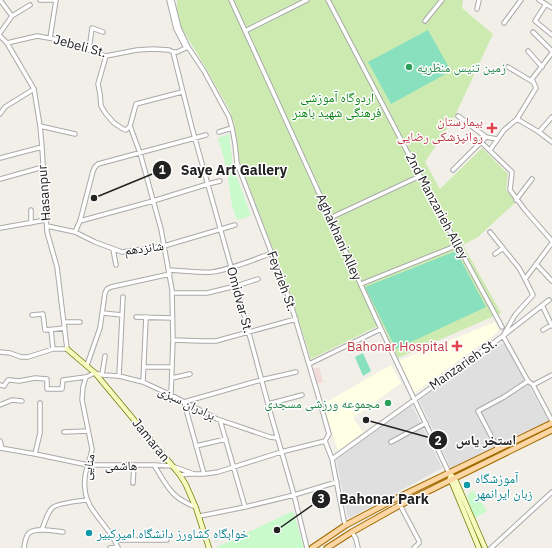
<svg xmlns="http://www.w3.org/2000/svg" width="552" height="548" font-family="'IBM Plex Sans','Noto Naskh Arabic',sans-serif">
<rect width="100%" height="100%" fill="#f2efe9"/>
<path fill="#e0dfdf" d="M 504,342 L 549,421 L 451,469 L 419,400 Z
M 412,405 L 442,468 L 348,519 L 336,460 Z"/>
<path fill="#f2dad9" d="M 319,367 L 323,382 L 316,384 L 312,369 Z"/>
<path fill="#ffffe5" d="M 495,322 L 499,331 L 413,394 L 398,361 Z
M 391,365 L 401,383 L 353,418 L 363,432 L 338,451 L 323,404 Z"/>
<path fill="#cdebb0" d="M 177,0 L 463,0 L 462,8 L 493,34 L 453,120 L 425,162 L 440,189 L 482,148 L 508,174 L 506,190 L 516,202 L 478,237 L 463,245 L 501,313 L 398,358 L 382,324 L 311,359 L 289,291 L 240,163 L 234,123 L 229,109 L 207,70 L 181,27 L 177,12 Z"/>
<path fill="#c8facc" d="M 229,134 L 233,166 L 251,216 L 237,220 L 232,206 L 227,170 L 218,138 Z
M 473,490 L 487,511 L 475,518 L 467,496 Z
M 293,511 L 304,548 L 215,548 Z"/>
<path fill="#88e0be" d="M 428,30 L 451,71 L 391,104 L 368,62 Z
M 456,251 L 486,307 L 396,349 L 365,287 Z
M 363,353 L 371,371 L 363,376 L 355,357 Z"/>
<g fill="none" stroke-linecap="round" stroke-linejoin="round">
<defs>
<path id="minor" d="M 0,0 L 12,16
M 40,0 L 55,0
M 169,0 L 176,29 L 186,48
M 172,0 L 179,28 L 188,47 L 204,71 L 229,117 L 232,128 L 235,144 L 237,163 L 290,301 L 318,395 L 329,434 L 325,441 L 332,459 L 344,521 L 346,525
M 231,0 L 381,329 L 449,473
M 328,0 L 420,176 L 502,327
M 539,0 L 552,8
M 546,4 L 535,21 L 552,35
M 477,9 L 479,0
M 425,21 L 442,0
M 504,23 L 521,0
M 245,31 L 307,0
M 533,32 L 552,51
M 0,33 L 12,16 L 30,5
M 0,36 L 7,43 L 34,89 L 40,126 L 42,147 L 47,232 L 57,267 L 67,349 L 53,349 L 28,357 L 21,357 L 10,353 L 0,352
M 50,38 L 56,0
M 7,43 L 37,36 L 60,40 L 106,56 L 137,50 L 153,49 L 169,50 L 173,52 L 177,52 L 188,47
M 89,50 L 92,28 L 103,32
M 528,51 L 542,67
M 173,52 L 192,128 L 233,274 L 271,415 L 294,495 L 307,548
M 106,56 L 98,84 L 100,94 L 101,106 L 106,114 L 114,123 L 123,129 L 126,130 L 130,126
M 508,67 L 533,82
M 0,114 L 5,107 L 34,89
M 458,116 L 486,137 L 497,139
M 517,119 L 539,132 L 552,142
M 40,126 L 75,134
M 219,132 L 232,128
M 539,132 L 552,117
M 481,142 L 512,172 L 510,190 L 525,210 L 552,241
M 490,150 L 504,130 L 517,119 L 536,88 L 532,79 L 552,53
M 0,158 L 42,147
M 453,170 L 486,137
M 0,179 L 43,167
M 516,200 L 532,179
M 330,218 L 420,176
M 80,221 L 153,201 L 208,184 L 220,181
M 31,223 L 31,210
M 47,226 L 75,232 L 95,242 L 122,252 L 164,246 L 235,225
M 0,228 L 46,220
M 75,232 L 80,221 L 93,171 L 95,167 L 98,164 L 206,135
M 490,232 L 519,268 L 525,279
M 113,249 L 116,265
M 495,254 L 503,248
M 536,264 L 552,281
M 169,270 C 183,271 198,273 212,272 C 232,269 253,260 272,253
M 361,284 L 458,245
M 172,293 L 207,293 L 236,286 L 258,279
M 549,300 L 503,336 L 528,381 L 533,385 L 552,421
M 542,305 L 552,326
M 103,313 L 122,315
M 32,315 L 43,314 L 45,330 L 65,328
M 136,317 L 172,318
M 65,322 L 80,322
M 51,330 L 53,349
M 543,330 L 551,325
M 173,340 L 202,341 L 216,341 L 296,319
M 309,364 L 381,329
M 87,365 L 100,328 L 105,293 L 107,289 L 111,287 L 170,274
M 144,367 L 172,367
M 102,375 L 105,356
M 119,376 L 123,297
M 86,377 L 83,387 L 82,400 L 92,449 C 91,456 89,461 87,467 C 85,474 84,482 85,489 C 86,511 111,527 118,548
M 172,378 L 190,374
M 143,382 L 146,317
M 0,385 L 4,386 L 8,380 L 10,380 L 19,381 L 35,378 L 47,379 L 47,389 L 62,389 L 63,380 L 86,377 L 95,373 L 102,375 L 119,376 L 143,382 L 171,395 L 217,419 L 270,437 L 277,438
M 533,385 L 552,375
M 171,395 L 173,340 L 172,290 L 161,229 L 140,153 L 130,126 L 136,104 L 182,92
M 184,402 L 261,380 L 296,372
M 184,402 L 204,474
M 268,404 L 302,395
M 0,405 L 12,400 L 22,401
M 220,420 L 245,507
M 64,432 L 88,431
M 0,441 L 2,448
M 391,442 L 426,423
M 196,446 L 226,439
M 0,448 L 35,454 L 88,465 L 154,465 L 172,466 L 194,474
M 498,449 L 478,411 L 504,397 L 528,381
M 35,454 L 40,433 L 40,403
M 332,459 L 503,336 L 515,315 L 533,295 L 525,279 L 552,243
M 154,465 C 167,486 171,498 196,507
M 180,475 L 190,474 L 204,474 L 218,472 L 281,452 L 325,441
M 133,483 L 134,465
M 400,505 L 419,541 L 419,543 L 414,548
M 200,516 L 245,507 L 294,495 L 337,482
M 42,529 C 45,523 47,513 52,508 C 57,503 79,501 87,500
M 352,532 L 356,539 L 358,548
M 116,540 L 167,540
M 24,548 C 25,543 25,537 29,533 C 36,527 54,531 63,532
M 110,548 L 118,547
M 491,548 L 552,492"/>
<path id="secondary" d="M 67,349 L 95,373 L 180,475 L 186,485 L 196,508 L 209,548
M 449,473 L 455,479 L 485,548
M 450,478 L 479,548"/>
<path id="primary" d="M 312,548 L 346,525 L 395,499 L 552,423
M 327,548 L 352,532 L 400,505 L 552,430"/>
</defs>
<use href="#minor" stroke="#a9a9a9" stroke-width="5.5"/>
<use href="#secondary" stroke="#707d05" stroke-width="6"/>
<use href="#primary" stroke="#a06b00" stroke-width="7"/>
<use href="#minor" stroke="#fff" stroke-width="3.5"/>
<use href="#secondary" stroke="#f7fabf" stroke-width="4.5"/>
<use href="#primary" stroke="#fcd6a4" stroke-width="5"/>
</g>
<g fill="#2e9e5b" stroke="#fff" stroke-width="1.5">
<circle cx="409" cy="67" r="4"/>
<circle cx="388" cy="403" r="4"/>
</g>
<g fill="#e0444e" stroke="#fff" stroke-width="1.5">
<path d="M490 122h4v4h4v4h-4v4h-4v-4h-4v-4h4z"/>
<path d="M455 340h4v4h4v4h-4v4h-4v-4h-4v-4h4z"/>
</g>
<g fill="#0f9aa8" stroke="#fff" stroke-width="1.5">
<circle cx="467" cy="485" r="4"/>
<circle cx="89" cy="533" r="4"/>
</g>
<g text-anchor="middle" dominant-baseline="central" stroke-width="3" stroke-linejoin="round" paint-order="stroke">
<g font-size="13" fill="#222" stroke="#fff">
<text transform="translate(80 46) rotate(15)">Jebeli St.</text>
<text transform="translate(44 193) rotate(-94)">Hasanpur</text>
<text transform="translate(437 206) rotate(62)">2nd Manzarieh Alley</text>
<text transform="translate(339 237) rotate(66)">Aghakhani Alley</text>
<text transform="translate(144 248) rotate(-7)">شانزدهم</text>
<text transform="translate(282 281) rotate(70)">Feyzieh St.</text>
<text transform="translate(240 300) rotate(75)">Omidvar St.</text>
<text transform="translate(463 364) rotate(-35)">Manzarieh St.</text>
<text transform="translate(187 403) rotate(26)">برادران سبزی</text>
<text transform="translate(151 440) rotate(51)">Jamaran</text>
<text x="121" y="465">هاشمی</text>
<text transform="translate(88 467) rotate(-80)">منایی</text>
</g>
<g font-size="13" fill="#27864d" stroke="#fff" text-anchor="start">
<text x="417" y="67">زمین تنیس منظریه</text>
<text x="380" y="403" text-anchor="end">مجموعه ورزشی مسجدی</text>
</g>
<g font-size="13" fill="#0c8416" stroke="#fff">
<text x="337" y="97">اردوگاه آموزشی<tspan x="337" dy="15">فرهنگی شهید باهنر</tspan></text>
</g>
<g font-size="13" fill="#be3a42" stroke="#fff" text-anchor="end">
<text x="483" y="121">بیمارستان<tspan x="483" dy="15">روانپزشکی رضایی</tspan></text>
<text x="448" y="346">Bahonar Hospital</text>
</g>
<g font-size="13" fill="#0d838f" stroke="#fff" text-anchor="start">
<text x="475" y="478">آموزشگاه<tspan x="475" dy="15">زبان ایرانمهر</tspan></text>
<text x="97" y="533">خوابگاه کشاورز دانشگاه امیرکبیر</text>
</g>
</g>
<path fill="none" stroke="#222" stroke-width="1.5" d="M94 198L162 170M366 420L438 440M277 530L321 499"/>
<g fill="#222" stroke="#fff" stroke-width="1.5">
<circle cx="94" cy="198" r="4"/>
<circle cx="366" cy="420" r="4"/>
<circle cx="277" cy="530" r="4"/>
<circle cx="162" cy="170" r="10"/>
<circle cx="438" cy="440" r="10"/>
<circle cx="321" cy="499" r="10"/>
</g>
<g font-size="12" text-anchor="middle" font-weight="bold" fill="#fff">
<text x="162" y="174">1</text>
<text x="438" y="445">2</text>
<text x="321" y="503">3</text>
</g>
<g font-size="14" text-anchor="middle" font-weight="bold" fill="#222" stroke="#fff" stroke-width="3" stroke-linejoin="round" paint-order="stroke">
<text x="234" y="175">Saye Art Gallery</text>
<text x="486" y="445">استخر یاس</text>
<text x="384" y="504">Bahonar Park</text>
</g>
</svg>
